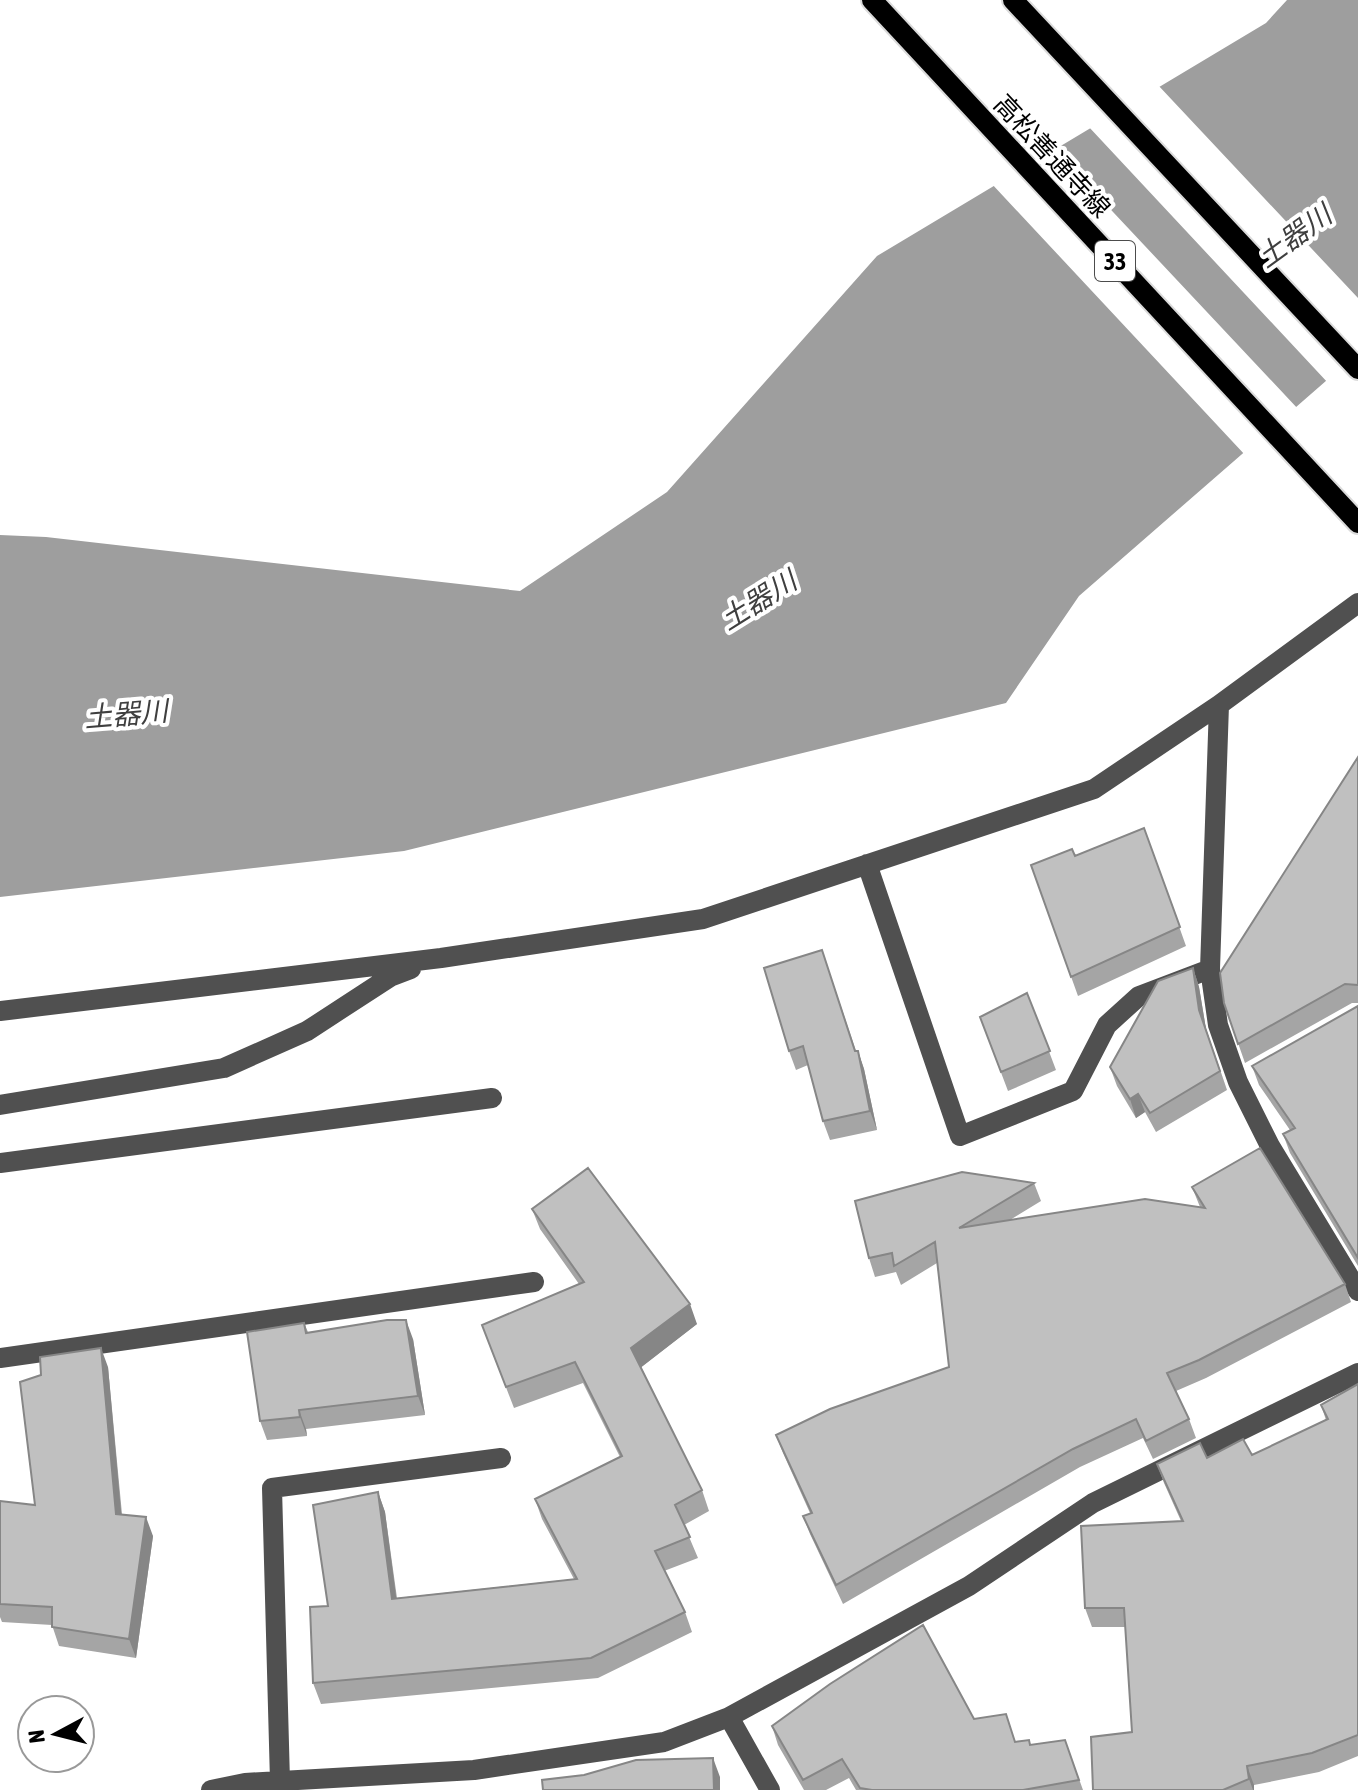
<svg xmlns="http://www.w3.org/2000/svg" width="1358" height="1790" font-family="'Asap Condensed','Noto Sans JP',sans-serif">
<rect width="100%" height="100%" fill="#fff"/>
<path fill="#9e9e9e" d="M 1287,0 L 1358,0 L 1358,353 L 1079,596 L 1006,703 L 404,851 L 0,897 L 0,535 L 46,537 L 520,591 L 667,492 L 877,256 L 1266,23 Z"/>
<path fill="#fff" d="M 1157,84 L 1358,298 L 1358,358 L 1329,384 L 1088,126 Z
M 1052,147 L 1299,410 L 1246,456 L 991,183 Z"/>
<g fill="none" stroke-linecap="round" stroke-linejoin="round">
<defs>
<path id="major" d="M 872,0 L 1358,523
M 1013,0 L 1358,369"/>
</defs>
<use href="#major" stroke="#dbdbdb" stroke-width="24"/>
<path stroke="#505050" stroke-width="20" d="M 1219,705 L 1210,969 L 1218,1025 L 1238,1082 L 1270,1146 L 1358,1291
M 867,864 L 960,1136 L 1073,1091 L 1107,1025 L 1139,996 L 1210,969
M 0,1011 L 441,958 L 703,919 L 1094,789 L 1219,705 L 1358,603
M 0,1105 L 224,1068 L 307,1031 L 390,977 L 411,969
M 0,1163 L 492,1098
M 0,1358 L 534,1282
M 729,1717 L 770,1790
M 211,1790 L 245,1783 L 474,1770 L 664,1742 L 729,1717 L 969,1586 L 1093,1503 L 1358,1373
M 283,1790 L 280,1781 L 272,1488 L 501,1458"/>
<use href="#major" stroke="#000" stroke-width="20"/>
</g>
<path fill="#a5a5a5" d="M 1358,757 L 1358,1003 L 1352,1003 L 1245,1063 L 1224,1003 Z
M 1144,828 L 1186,946 L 1078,996 L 1031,865 L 1075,856 Z
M 822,950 L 856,1051 L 858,1051 L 864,1069 L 877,1130 L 830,1140 L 823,1121 L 808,1065 L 796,1070 L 789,1051 Z
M 1193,968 L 1199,987 L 1206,1029 L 1227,1090 L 1156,1132 L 1145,1112 L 1136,1118 L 1117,1086 L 1110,1067 Z
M 1027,993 L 1056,1070 L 1008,1091 L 980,1017 Z
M 1358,1006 L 1358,1266 L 1290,1153 L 1283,1134 L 1290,1130 L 1259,1085 L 1252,1066 Z
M 1034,1183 L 1041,1201 L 1010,1220 L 1200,1207 L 1192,1187 L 1345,1284 L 1351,1302 L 1206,1378 L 1176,1391 L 1189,1419 L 1196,1438 L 1153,1459 L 1143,1438 L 1080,1467 L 843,1604 L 810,1534 L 803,1516 L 810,1513 L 783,1453 L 776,1435 L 949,1367 L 937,1263 L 901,1285 L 896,1272 L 875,1277 L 869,1258 Z
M 532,1209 L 697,1324 L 641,1367 L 702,1490 L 709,1511 L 684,1525 L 698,1558 L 664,1571 L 685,1612 L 692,1632 L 598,1678 L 321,1704 L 313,1683 L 328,1606 L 378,1492 L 385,1512 L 397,1598 L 574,1579 L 542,1519 L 535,1499 L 620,1457 L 583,1383 L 514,1408 L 482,1325 L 579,1284 L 540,1229 Z
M 304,1323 L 308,1332 L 413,1339 L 425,1415 L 306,1429 L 307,1436 L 267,1440 L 260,1421 Z
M 108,1367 L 122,1514 L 153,1536 L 136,1658 L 59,1646 L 52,1625 L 2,1622 L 0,1617 L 0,1501 L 35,1505 Z
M 1358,1384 L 1358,1756 L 1319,1772 L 1254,1785 L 1254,1790 L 1093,1790 L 1132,1732 L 1125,1627 L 1092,1627 L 1085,1608 L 1181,1521 L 1164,1483 L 1157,1464 L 1207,1458 L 1252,1455 L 1326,1420 L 1321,1405 Z
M 772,1726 L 1016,1742 L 1031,1745 L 1065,1740 L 1083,1790 L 856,1790 L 849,1778 L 826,1790 L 804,1790 L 778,1745 Z"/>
<path fill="#868686" d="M 1193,968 L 1199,987 L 1206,1029 L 1227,1090 L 1199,1010 Z
M 858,1051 L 864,1069 L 877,1130 L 870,1111 Z
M 1138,1094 L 1145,1112 L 1136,1118 L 1130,1099 Z
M 690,1304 L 697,1324 L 639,1369 L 631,1348 Z
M 406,1320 L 413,1339 L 425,1415 L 418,1396 Z
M 101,1348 L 108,1367 L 123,1533 L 116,1514 Z
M 299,1410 L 306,1429 L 307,1436 L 300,1417 Z
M 378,1492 L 385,1512 L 399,1619 L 392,1599 Z
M 146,1517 L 153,1536 L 136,1658 L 129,1639 Z
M 713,1758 L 720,1777 L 720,1790 L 714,1790 Z
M 1247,1766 L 1254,1785 L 1254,1790 L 1253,1790 L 1249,1779 Z"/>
<path fill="#c0c0c0" stroke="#868686" stroke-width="2" d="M 1358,757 L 1358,985 L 1345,984 L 1238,1044 L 1224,1003 L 1220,973 Z
M 1144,828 L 1180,927 L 1071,977 L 1031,865 L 1072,849 L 1075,856 Z
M 822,950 L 855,1051 L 858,1051 L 870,1111 L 823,1121 L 803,1046 L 789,1051 L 764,968 Z
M 1193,968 L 1199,1010 L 1220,1071 L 1150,1113 L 1138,1094 L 1130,1099 L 1110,1067 L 1158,981 Z
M 1027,993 L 1050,1051 L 1001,1072 L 980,1017 Z
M 1358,1006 L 1358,1258 L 1283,1134 L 1295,1128 L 1252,1066 Z
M 1260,1148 L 1345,1284 L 1199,1360 L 1167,1373 L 1189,1419 L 1146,1441 L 1136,1419 L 1073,1449 L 836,1585 L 803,1516 L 812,1513 L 776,1435 L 830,1409 L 949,1367 L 935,1242 L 894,1266 L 892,1253 L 869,1258 L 855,1201 L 962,1172 L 1034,1183 L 959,1228 L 1145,1199 L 1205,1208 L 1192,1187 Z
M 588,1168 L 690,1304 L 631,1348 L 702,1490 L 675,1505 L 690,1537 L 655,1551 L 685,1612 L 591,1658 L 313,1683 L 310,1607 L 328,1606 L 313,1505 L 378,1492 L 392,1599 L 577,1579 L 535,1499 L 622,1456 L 575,1362 L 506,1387 L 482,1325 L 584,1282 L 532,1209 Z
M 387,1320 L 406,1320 L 418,1396 L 299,1410 L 300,1417 L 260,1421 L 247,1332 L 304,1323 L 306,1333 Z
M 101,1348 L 116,1514 L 146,1517 L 129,1639 L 52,1627 L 52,1607 L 0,1604 L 0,1501 L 35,1505 L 20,1382 L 41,1375 L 40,1357 Z
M 1358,1384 L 1358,1735 L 1312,1753 L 1247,1766 L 1249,1779 L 1223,1790 L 1093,1790 L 1091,1737 L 1132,1732 L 1124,1608 L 1085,1608 L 1081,1526 L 1183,1521 L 1157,1464 L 1200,1443 L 1207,1458 L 1243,1439 L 1252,1455 L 1328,1419 L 1321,1405 Z
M 923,1625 L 974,1719 L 1006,1714 L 1015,1742 L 1029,1740 L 1030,1745 L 1065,1740 L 1079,1780 L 1023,1790 L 872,1790 L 860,1788 L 842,1759 L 803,1780 L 772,1726 L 830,1684 Z
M 713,1758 L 714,1790 L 543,1790 L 542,1780 L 584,1775 L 636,1760 Z"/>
<g text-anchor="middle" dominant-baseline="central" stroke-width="8" stroke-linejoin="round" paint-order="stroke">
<rect fill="#fff" stroke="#4c4c4c" stroke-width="2" x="1095" y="241" width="40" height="40" rx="6"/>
<g font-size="24" font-weight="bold" fill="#000">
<text x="1115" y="261">33</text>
</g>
<g font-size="26" fill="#000" stroke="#fff">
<text transform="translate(1052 156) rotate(47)">高松善通寺線</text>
</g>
<g font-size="28" font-style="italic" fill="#3f3f3f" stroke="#fff">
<text transform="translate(1294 236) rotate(-36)">土器川</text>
<text transform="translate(758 600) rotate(-32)">土器川</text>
<text transform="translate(126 714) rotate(-5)">土器川</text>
</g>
</g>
<g transform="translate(56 1734) rotate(263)"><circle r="38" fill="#ffffff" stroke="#999999" stroke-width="2"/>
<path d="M0-6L14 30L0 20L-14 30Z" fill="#000000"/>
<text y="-12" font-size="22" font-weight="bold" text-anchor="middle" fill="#000000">N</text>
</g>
</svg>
